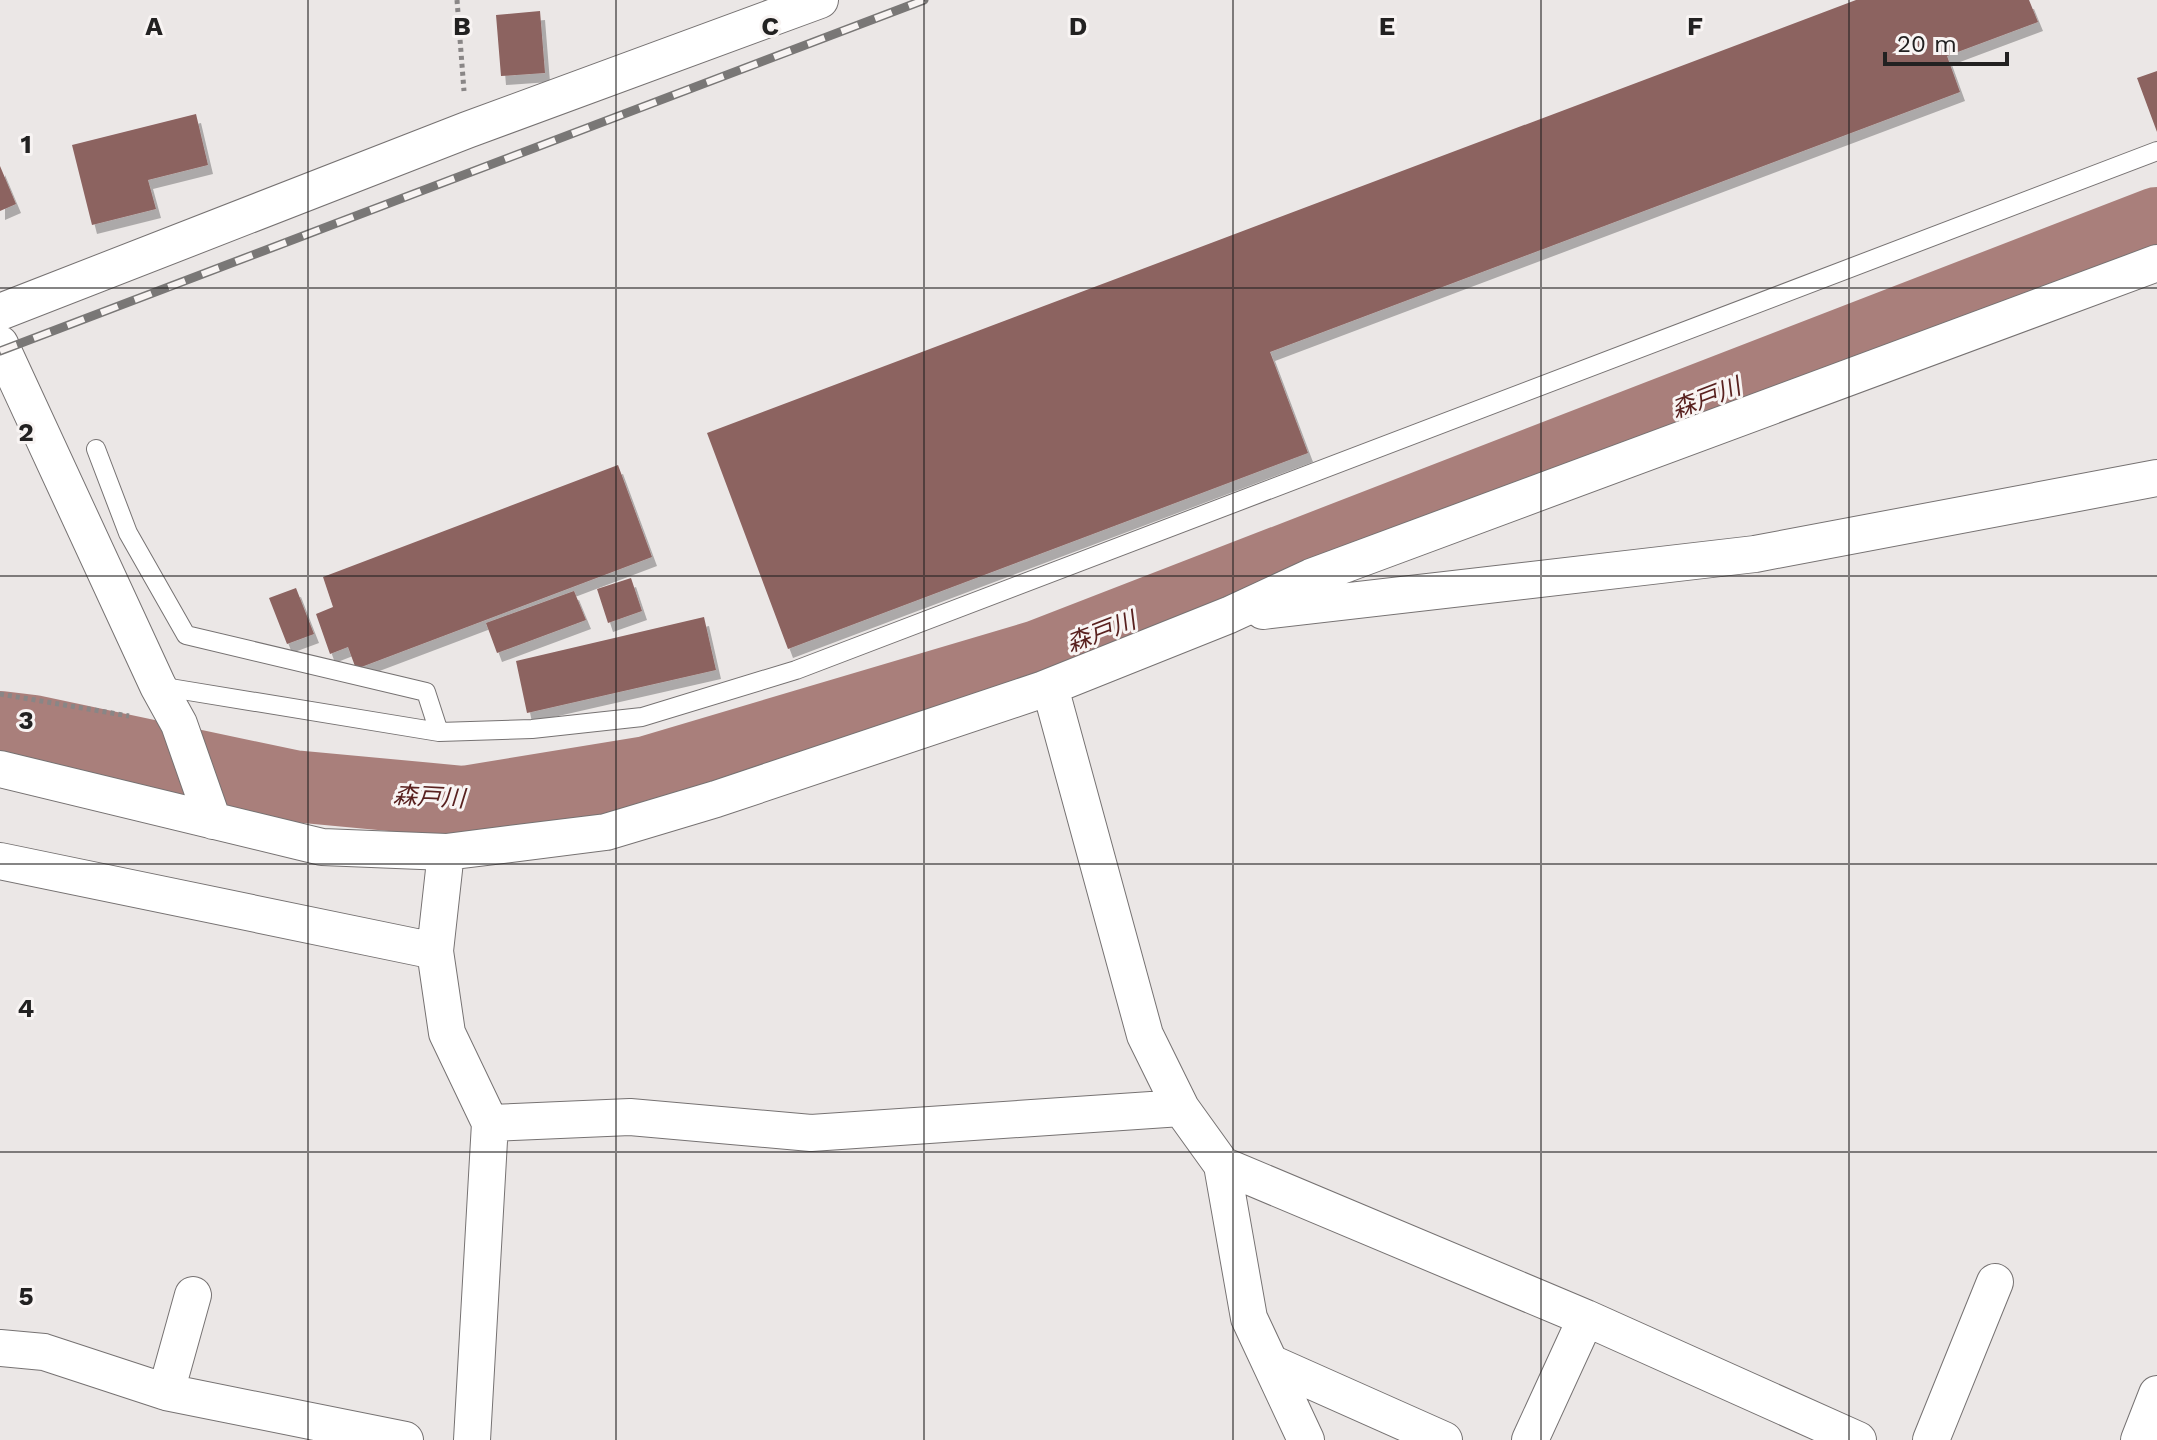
<svg xmlns="http://www.w3.org/2000/svg" width="2157" height="1440" font-family="'Work Sans','Noto Sans JP',sans-serif">
<defs>
<filter id="shadow"><feDropShadow dx="5" dy="9" stdDeviation="0" flood-color="#0004"/></filter>
</defs>
<rect width="100%" height="100%" fill="#ebe7e6"/>
<g fill="none" stroke-linecap="round" stroke-linejoin="round">
<path stroke="#a97f7b" stroke-width="72" d="M 0,727 L 33,731 L 293,786 L 464,802 L 647,772 L 1038,656 L 2157,223"/>
</g>
<path fill="#8c6360" filter="url(#shadow)" d="M 1856,0 L 2029,0 L 2038,22 L 1947,56 L 1960,92 L 1270,352 L 1308,453 L 788,649 L 707,433 Z
M 540,11 L 545,73 L 501,76 L 496,15 Z
M 2157,71 L 2157,132 L 2137,78 Z
M 196,114 L 208,165 L 148,180 L 156,209 L 92,225 L 72,145 Z
M 0,166 L 16,204 L 0,211 Z
M 618,465 L 652,557 L 356,669 L 348,647 L 330,654 L 316,614 L 333,607 L 323,577 Z
M 631,578 L 642,611 L 608,623 L 597,589 Z
M 296,588 L 314,634 L 287,644 L 269,598 Z
M 574,591 L 586,620 L 497,653 L 486,623 Z
M 704,617 L 716,670 L 527,713 L 516,661 Z"/>
<g fill="none" stroke-linecap="round" stroke-linejoin="round">
<defs>
<path id="lane" d="M 96,449 L 128,533 L 186,635 L 426,692 L 439,732
M 158,686 L 439,732 L 532,729 L 642,717 L 796,670 L 2157,151"/>
<path id="street" d="M 0,312 L 467,130 L 820,0
M 0,344 L 158,686 L 179,724 L 213,821
M 1263,611 L 1755,554 L 2157,478
M 1044,689 L 1229,615 L 1311,577 L 2157,263
M 0,769 L 322,847 L 446,852 L 606,832 L 716,799 L 1050,687 L 1145,1035 L 1181,1108 L 1222,1165 L 1249,1318 L 1306,1440
M 446,852 L 435,951 L 447,1033 L 490,1123 L 472,1440
M 0,861 L 435,951
M 490,1123 L 630,1117 L 811,1133 L 1181,1108
M 1222,1165 L 1586,1318 L 1858,1440
M 0,1348 L 44,1352 L 166,1392 L 405,1440
M 1271,1363 L 1444,1440
M 166,1392 L 193,1295
M 1530,1440 L 1586,1318
M 1931,1440 L 1995,1282
M 2139,1440 L 2157,1394"/>
</defs>
<use href="#lane" stroke="#767272" stroke-width="20"/>
<use href="#street" stroke="#767272" stroke-width="38"/>
<path stroke="#898686" stroke-width="5" stroke-dasharray="4 4" stroke-linecap="butt" d="M 457,0 L 464,91
M 0,694 L 129,716"/>
<use href="#lane" stroke="#fff" stroke-width="18"/>
<use href="#street" stroke="#fff" stroke-width="36"/>
<defs>
<path id="rail" d="M 0,351 L 924,0"/>
</defs>
<use href="#rail" stroke="#797776" stroke-width="9"/>
<use href="#rail" stroke="#f8f4f3" stroke-width="6" stroke-dasharray="18" stroke-linecap="butt"/>
</g>
<path fill="none" stroke="#222121" stroke-width="2" stroke-opacity="0.55" d="M 308,0 L 308,1440M 616,0 L 616,1440M 924,0 L 924,1440M 1233,0 L 1233,1440M 1541,0 L 1541,1440M 1849,0 L 1849,1440M 0,288 L 2157,288M 0,576 L 2157,576M 0,864 L 2157,864M 0,1152 L 2157,1152"/>
<g text-anchor="middle" dominant-baseline="central" stroke-width="6" stroke-linejoin="round" paint-order="stroke">
<g font-size="24" font-style="italic" fill="#59211f" stroke="#f8f4f3">
<text transform="translate(1706 398) rotate(-21)">森戸川</text>
<text transform="translate(1101 632) rotate(-21)">森戸川</text>
<text transform="translate(429 797) rotate(3)">森戸川</text>
</g>
</g>
<g font-size="26" text-anchor="middle" font-weight="bold" fill="#222121" stroke="#f8f4f3" stroke-width="6" stroke-linejoin="round" paint-order="stroke">
<text x="154" y="35">A</text>
<text x="462" y="35">B</text>
<text x="770" y="35">C</text>
<text x="1078" y="35">D</text>
<text x="1387" y="35">E</text>
<text x="1695" y="35">F</text>
<text x="26" y="153">1</text>
<text x="26" y="441">2</text>
<text x="26" y="729">3</text>
<text x="26" y="1017">4</text>
<text x="26" y="1305">5</text>
</g>
<path d="M1885 52v12h122v-12" fill="none" stroke="#222121" stroke-width="4"/>
<text x="1897" y="52" font-size="24" fill="#222121" stroke="#f8f4f3" stroke-width="6" paint-order="stroke">20 m</text>
</svg>
